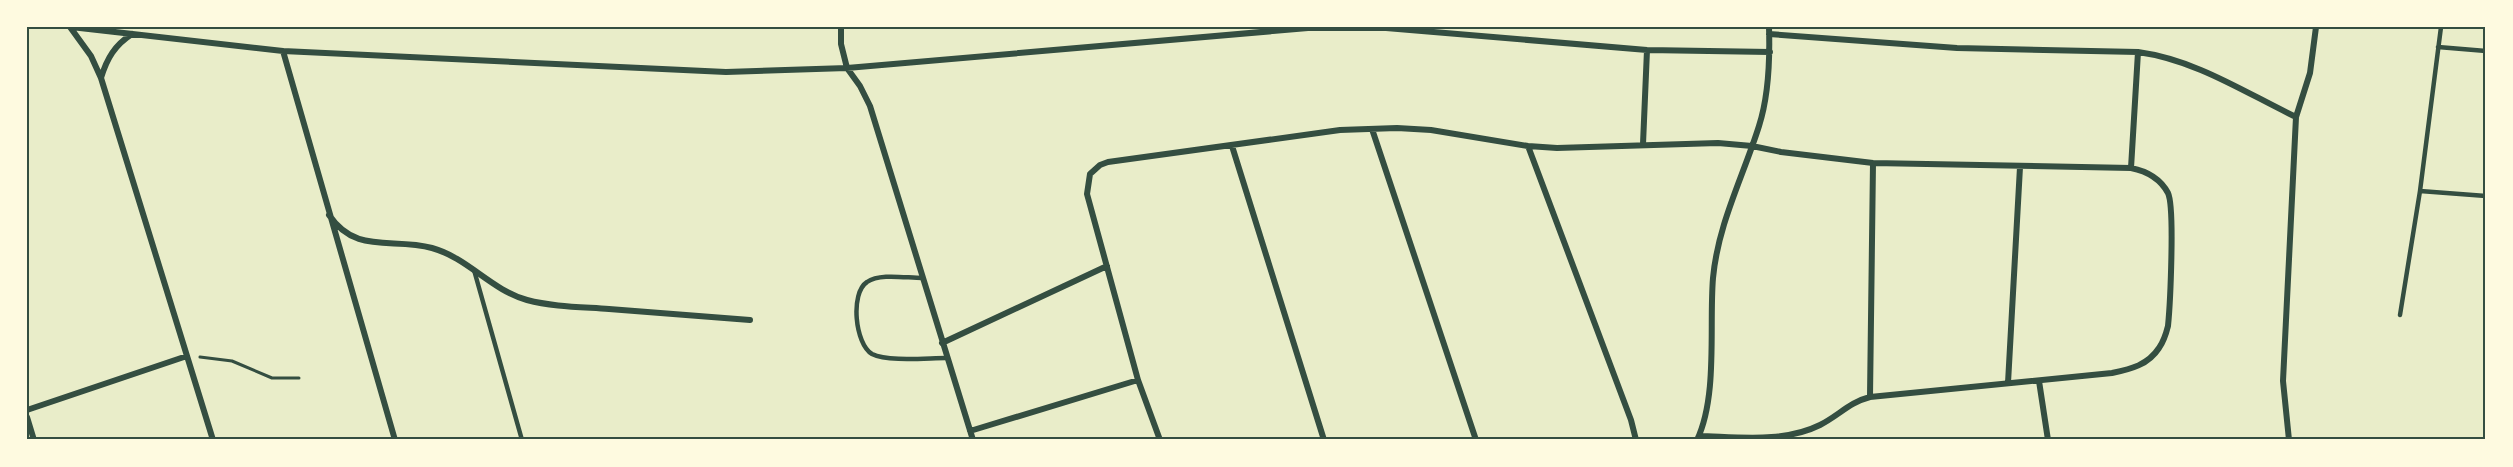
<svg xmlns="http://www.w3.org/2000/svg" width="2513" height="467" font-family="'Asap Condensed',sans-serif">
<rect width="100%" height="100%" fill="#e9edc9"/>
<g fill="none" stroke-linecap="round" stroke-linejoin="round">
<path stroke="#344e41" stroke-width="3" d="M 200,357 L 232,361 L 272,378 L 299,378"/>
<path stroke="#344e41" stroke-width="4.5" d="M 2438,47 L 2486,51
M 2420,191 L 2486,196
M 474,270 L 522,440
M 922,278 C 906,278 880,273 867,282 C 850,293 855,344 872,354 C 888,362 927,358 946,358
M 2400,315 L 2420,191 L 2441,27"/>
<path stroke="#344e41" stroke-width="6" d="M 70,27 L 91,56 L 101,78 L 213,440
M 71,27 L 283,51 L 726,72 L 847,68 L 1308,28 L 1386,28 L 1647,50 L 1770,52
M 841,27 L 841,44 L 847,68 L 860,86 L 870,106 L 973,440
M 1769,34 L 1957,48 L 2138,52 C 2196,60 2244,92 2296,117
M 283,51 L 395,440
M 101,78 C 107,58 115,45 132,34
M 1372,129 L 1476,440
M 1643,144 L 1647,50
M 1232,146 L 1324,440
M 1528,146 L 1631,420 L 1636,440
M 2131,168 L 2138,52
M 329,215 C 356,255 392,237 432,248 C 468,258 491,290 527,300 C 553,307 582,307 609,309 C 656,313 703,316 750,320
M 942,343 L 1107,266
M 2039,381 L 2048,440
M 2008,383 L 2020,167
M 1870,397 L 1873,163
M 27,410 L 187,356
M 27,417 L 34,440
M 970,431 L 1138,380
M 1160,440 L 1138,380 L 1087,194 L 1090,174 L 1100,165 L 1108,162 L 1340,130 L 1397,128 L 1431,130 L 1528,146 L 1557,148 L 1718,143 L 1752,146 L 1781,152 L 1873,163 L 2131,168 C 2146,171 2160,178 2168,193 C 2175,208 2170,306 2168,326 C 2166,334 2164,341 2159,348 C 2148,365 2131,369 2112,373 L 1870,397 C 1850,402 1838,416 1820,425 C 1784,443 1739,437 1699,436
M 1697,440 C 1718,396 1709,326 1713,278 C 1718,224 1743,177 1759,126 C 1769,95 1770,59 1769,27
M 2289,440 L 2283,381 L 2296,117 L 2310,73 L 2316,27"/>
</g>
<rect width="2513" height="467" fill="none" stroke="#fefae0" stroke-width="57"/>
<rect x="28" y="28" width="2456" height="410" fill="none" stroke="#344e41" stroke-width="2"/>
</svg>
